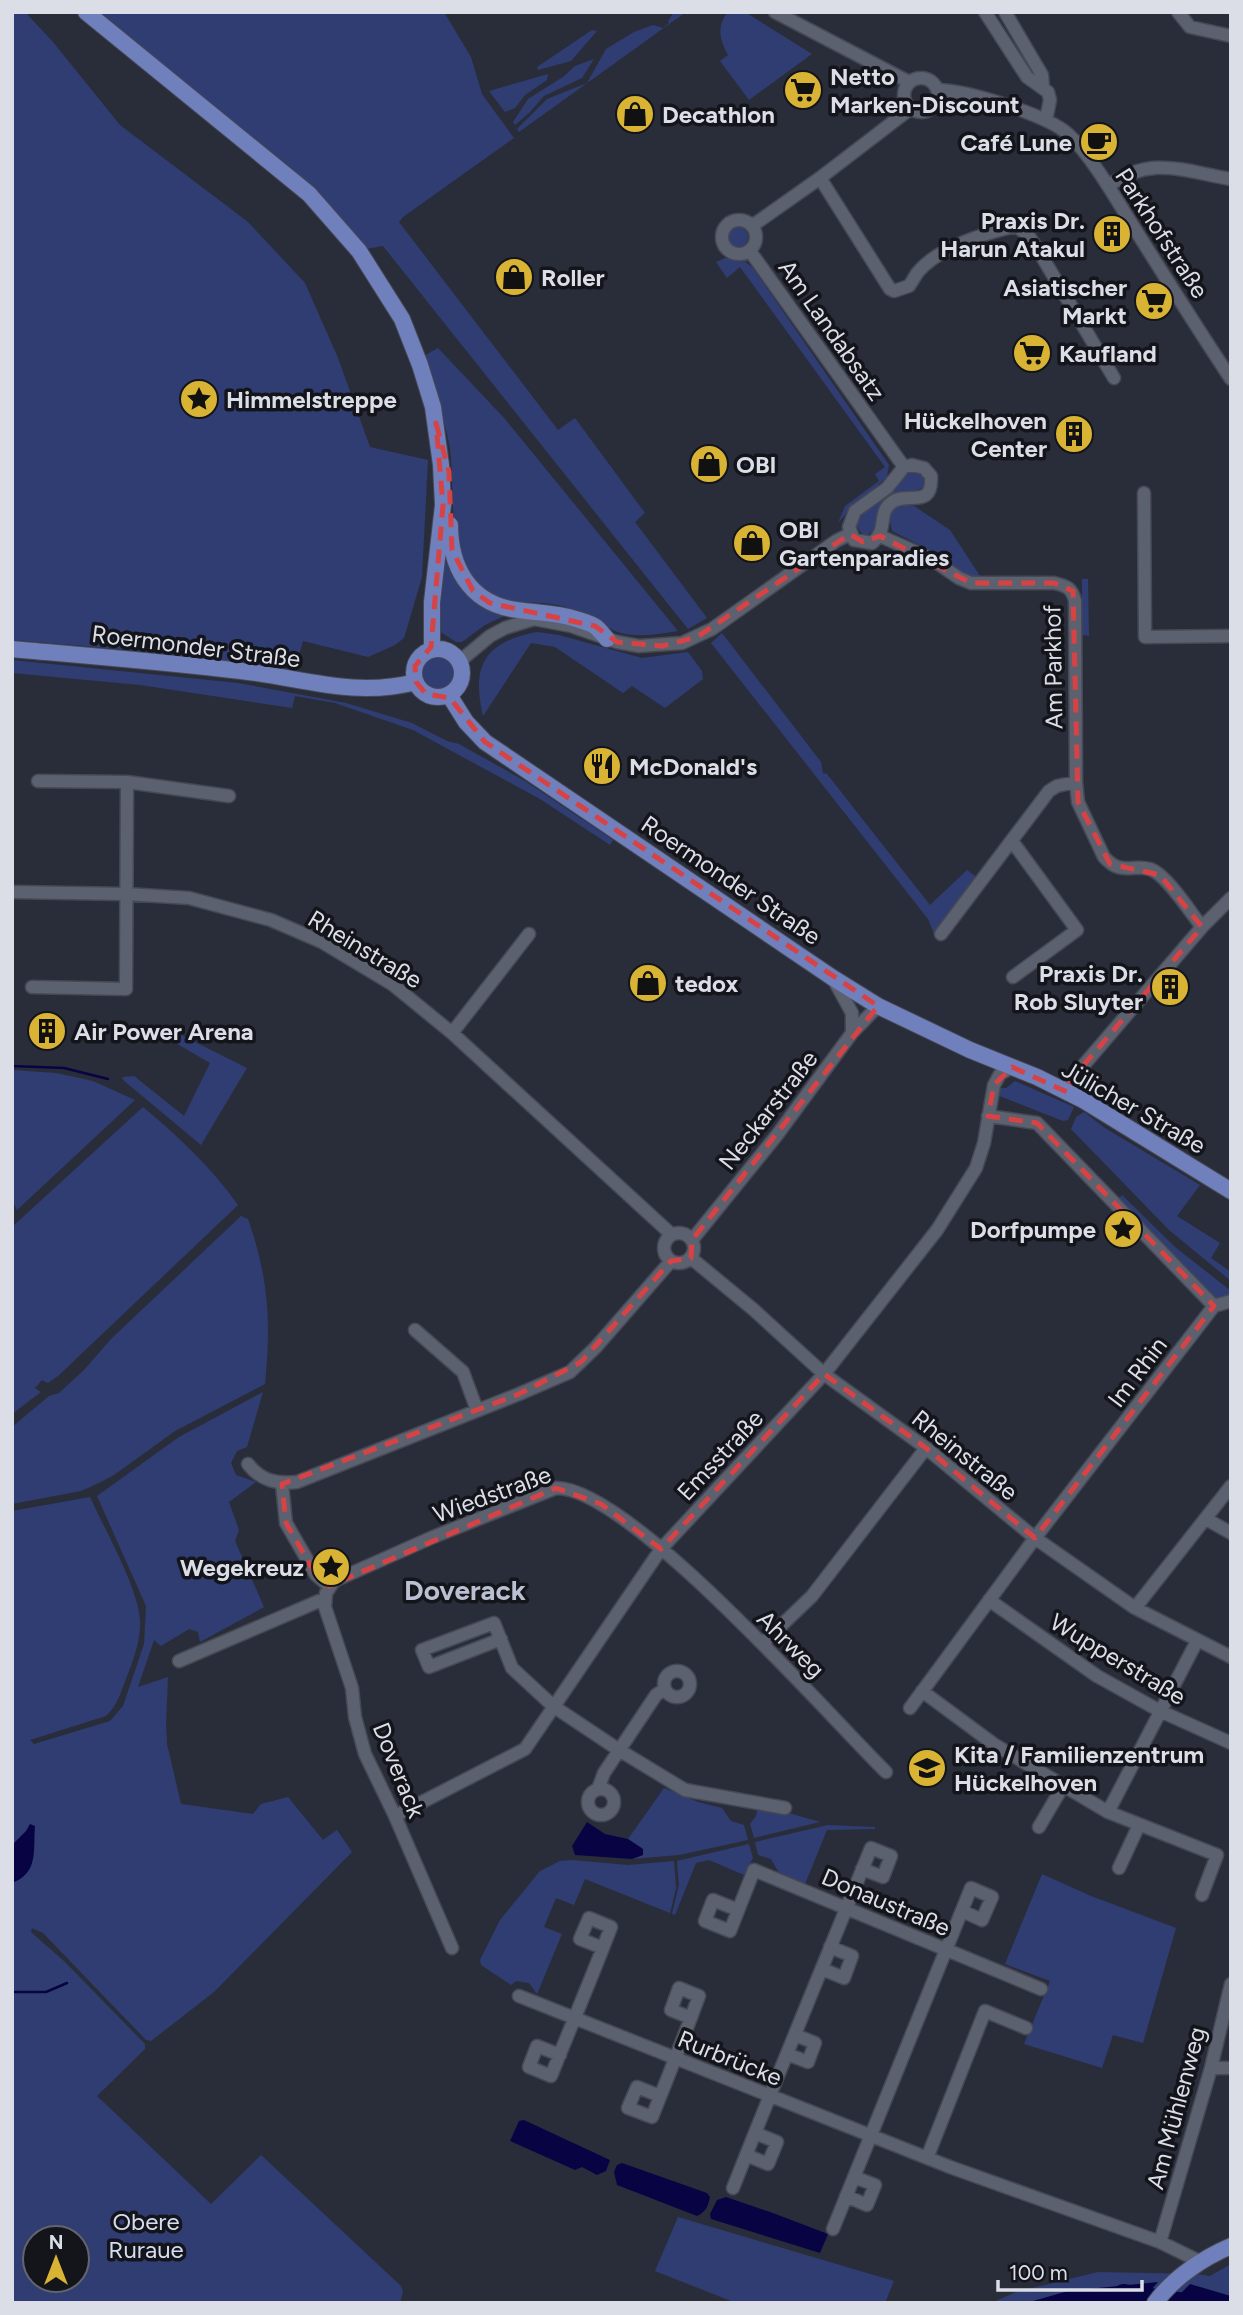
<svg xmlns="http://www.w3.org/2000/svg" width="1243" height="2315" font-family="Figtree,sans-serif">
<rect width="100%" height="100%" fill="#292d3a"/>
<path fill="#303d73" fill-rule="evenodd" d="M 12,12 L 25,12 L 53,42 L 120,125 L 248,222 L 305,283 L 338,358 L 370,447 L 428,460 L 422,577 L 404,638 L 395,645 L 368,657 L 303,641 L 299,655 L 278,667 L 122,649 L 12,640 Z
M 100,12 L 444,12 L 471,57 L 482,94 L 514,138 L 403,217 L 399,222 L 558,430 L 575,418 L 645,513 L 635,522 L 707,618 L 688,629 L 383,246 L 366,249 L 277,159 Z
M 674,12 L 686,12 L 519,132 L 517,129 L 547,99 L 587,83 L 606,49 L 634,32 L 653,25 L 663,28 L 669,23 L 668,21 Z
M 728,12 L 745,12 L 812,54 L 749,100 L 720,61 L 728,55 C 720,40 716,27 728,12 Z
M 592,30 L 597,31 L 571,61 L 538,70 L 537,67 Z
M 594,59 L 582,78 L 544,96 L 530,112 L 515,125 L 513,122 L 528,99 L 563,77 L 575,66 Z
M 548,74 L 547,80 L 525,95 L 515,108 L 505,112 L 489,91 Z
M728 237a10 10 0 1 1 20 0a10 10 0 1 1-20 0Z
M 725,258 L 742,259 L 753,268 L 889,465 L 887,477 L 850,509 L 838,523 L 845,506 L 879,481 L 875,474 L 885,467 L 740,267 L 727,278 L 716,262 Z
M 438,348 L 505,419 L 678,631 C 658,634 634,639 615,631 C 605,626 597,619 587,614 C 579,611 570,608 562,606 C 539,599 503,607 483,594 C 443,568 457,484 449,443 C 443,414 432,384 424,356 Z
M 910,472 L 917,472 L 924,478 L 923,487 C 916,493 910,490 902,492 C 881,495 878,513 875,530 L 867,535 L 862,534 L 856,525 L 862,511 L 900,483 Z
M 904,504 L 914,506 L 950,530 L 982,579 L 969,579 L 933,552 L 892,531 L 889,516 L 892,510 Z
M 450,561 L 508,614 L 485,625 L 462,642 L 456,642 L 439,631 L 438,617 L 444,562 Z
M 1082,579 L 1088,579 L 1089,636 L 1082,635 Z
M 537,632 L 559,635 L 642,658 L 688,652 L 702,671 L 703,679 L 665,708 L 632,686 L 623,693 L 555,647 L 531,643 L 483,716 C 471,665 485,642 537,632 Z
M 722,633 L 821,762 L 823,773 L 827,774 L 930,905 L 967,870 L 978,878 L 935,936 L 928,919 L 711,643 Z
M421 673a18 18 0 1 1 36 0a18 18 0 1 1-36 0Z
M 12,660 L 238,683 L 346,703 L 412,723 L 447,741 L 459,744 L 525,781 L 613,840 L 610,845 L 540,799 L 413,730 L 335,703 L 295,696 L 292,708 L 140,685 L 12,673 Z
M 167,1028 L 247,1068 L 201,1145 L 123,1080 L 122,1077 L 134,1076 L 184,1116 L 210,1063 L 167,1038 Z
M 12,1070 L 56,1073 L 93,1081 L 135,1100 L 17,1210 L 14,1204 L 12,1206 Z
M 1015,1081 L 1074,1107 L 1068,1120 L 1063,1121 L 997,1095 L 999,1088 L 1006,1088 Z
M 143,1107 C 178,1136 211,1167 238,1205 L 58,1376 L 48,1383 L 42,1380 L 35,1388 L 41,1392 L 12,1414 L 12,1227 Z
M 1084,1112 L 1105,1128 L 1200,1185 L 1177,1216 L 1220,1243 L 1211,1258 L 1231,1272 L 1231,1281 L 1169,1230 L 1071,1129 L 1076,1117 Z
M 1122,1195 L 1175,1247 L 1231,1291 L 1231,1298 L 1211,1298 L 1117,1200 Z
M 241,1216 L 248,1219 C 269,1279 271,1322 265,1384 L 175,1431 L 114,1475 L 99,1483 L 81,1491 L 12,1504 L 12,1427 L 49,1396 L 59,1393 L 84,1370 L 111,1339 Z
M 263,1392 L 247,1447 L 237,1451 L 231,1463 L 236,1475 L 256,1482 L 229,1502 L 239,1530 L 235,1541 L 264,1607 L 200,1642 L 198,1632 L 189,1629 L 161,1646 L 154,1640 L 138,1687 L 168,1677 L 166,1724 L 167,1744 L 181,1804 L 253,1814 L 261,1804 L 288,1797 L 323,1840 L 337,1830 L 352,1852 L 214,1992 L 151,2041 L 146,2040 L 43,1933 L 32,1928 L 31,1932 L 65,1962 L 145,2044 L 145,2049 L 97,2096 L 211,2204 L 261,2155 L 401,2286 L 403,2291 L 400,2303 L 12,2303 L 12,1511 L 90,1497 C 104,1528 139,1589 140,1621 C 141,1640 133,1661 126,1679 C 121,1692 117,1706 106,1716 L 30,1740 L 34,1744 L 110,1721 L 123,1706 L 144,1644 L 146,1606 L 97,1496 L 179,1437 ZM 35,2238 L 77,2238 L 77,2280 L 35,2280 Z
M 664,1788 L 698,1802 L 722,1808 L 731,1821 L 744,1825 L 748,1840 L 679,1855 L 632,1859 L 643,1855 L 643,1849 L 628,1839 Z
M 758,1808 L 789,1813 L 820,1822 L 754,1838 L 750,1824 L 756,1816 Z
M 828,1825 L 875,1827 L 875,1829 L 827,1830 L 805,1884 L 779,1873 L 771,1859 L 758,1855 L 755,1842 Z
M 749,1844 L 753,1858 L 744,1875 L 709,1860 L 696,1863 L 675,1915 L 672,1914 L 679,1885 L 677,1861 Z
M 572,1860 L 628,1865 L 674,1861 L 676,1888 L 670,1913 L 585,1879 L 574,1905 L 556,1898 L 544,1927 L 562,1934 L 537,1994 L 529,1983 L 516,1981 L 511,1985 L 481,1965 L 480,1960 L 500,1920 L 540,1871 L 560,1861 Z
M 1042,1874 L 1091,1896 L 1176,1928 L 1143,2043 L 1113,2035 L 1102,2068 L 1024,2044 L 1050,1981 L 1005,1964 Z
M 678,2217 L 894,2281 L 885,2303 L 736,2303 L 655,2271 Z
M 1231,2264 L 1231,2303 L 991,2303 L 1016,2292 L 1098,2272 L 1197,2274 L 1210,2276 Z"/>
<path fill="#080444" d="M 587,1822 L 605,1834 L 628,1839 L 643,1849 L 643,1855 L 632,1859 L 575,1855 L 572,1846 Z
M 30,1824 L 35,1826 C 33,1850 39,1873 12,1883 L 12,1845 L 26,1831 Z
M 524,2120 L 610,2160 L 606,2171 L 597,2175 L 582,2167 L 575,2170 L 510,2141 L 519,2121 Z
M 622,2163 L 707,2193 L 710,2197 C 708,2206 706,2212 697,2216 L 617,2185 L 614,2172 L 617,2165 Z
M 726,2197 L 773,2213 L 828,2234 L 820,2253 L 711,2219 L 710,2214 L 717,2200 Z
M 1158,2282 L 1140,2303 L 1026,2303 L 1068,2291 Z
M 1190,2284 L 1231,2296 L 1231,2303 L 1171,2303 Z"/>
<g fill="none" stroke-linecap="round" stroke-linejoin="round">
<path stroke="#080444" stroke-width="2.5" d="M 12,1066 L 64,1068 L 108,1079
M 12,1992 L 46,1992 L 67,1983"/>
<path stroke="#080444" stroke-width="18" d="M 1123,2293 L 1192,2303"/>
<defs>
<path id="minor" d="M 775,12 L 909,82
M 985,12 L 1027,77 L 1048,92 L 1050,100 L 1046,120
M 1005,12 L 1042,75 L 1043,88
M 1178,12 L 1190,27 L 1231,36
M904 95a17 17 0 1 1 34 0a17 17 0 1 1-34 0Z
M 938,90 C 966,90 1047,115 1068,134 C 1091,155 1116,199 1133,226 C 1165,277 1197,328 1231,379
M 820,178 L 890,289 L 894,291 L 909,286 C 912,282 915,276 918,272 C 939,247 986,233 1016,226 L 1029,236 L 1038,250 L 1114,378
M 1108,186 C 1151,155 1183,171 1231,179
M722 237a17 17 0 1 1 34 0a17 17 0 1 1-34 0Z
M 752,226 L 820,178 L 910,109
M 750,251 L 904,467
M 912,465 L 924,468 L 931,476 C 933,511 906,490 891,503 C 877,514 889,529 872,543 L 854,540 L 849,527 L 855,511 L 887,488 L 904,467 Z
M 1144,493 L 1145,637 L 1231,636
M 880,536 L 930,558 L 959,578 L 971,583 L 1054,583 C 1067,586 1072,588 1075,601 L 1076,782 L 1078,802 L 1104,857 C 1121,876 1131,864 1150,869 C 1166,874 1191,913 1202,927
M 460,661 L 490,636 L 505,628 L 534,619 L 571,626 L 617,642 L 639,646 L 682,643 L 712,629 L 836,541 L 850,534
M 38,781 L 127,782 L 229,796
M 1012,841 L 1077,930 L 1013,977
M 12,892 L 126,894 L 189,898 L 271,920 L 322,942 L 392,984 L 452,1033 L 671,1234
M 941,934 L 1049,791 L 1057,786 L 1076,782
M 835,982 L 852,1013 L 852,1033
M 32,987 L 126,989 L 127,782
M 452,1033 L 529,934
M 1067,1092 L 1070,1081 L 1202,927 L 1231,898
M664 1248a15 15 0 1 1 30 0a15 15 0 1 1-30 0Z
M 692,1240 L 777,1135 L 852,1033 L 878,1006
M 691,1258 L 754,1310 L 824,1374 L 926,1448 L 1035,1538 L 1135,1608 L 1231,1657
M 1214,1306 L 1231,1301
M 415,1330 L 463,1372 L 477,1410
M 248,1464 C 261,1481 277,1484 297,1482 L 519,1394 L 570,1372 L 596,1347 L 671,1261
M 282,1484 L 286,1523 L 316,1575 L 329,1586
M 1206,1519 L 1231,1533
M 989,1600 L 1097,1676 L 1160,1711 L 1231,1743
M 1135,1608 L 1231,1486
M 501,1639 L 429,1667 L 422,1650 L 494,1623 L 512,1668 L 553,1706 L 619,1750 L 685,1790 L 785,1808
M 763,1643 L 812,1596 L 926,1448
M 179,1661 L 319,1601 L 325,1601
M664 1684a13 13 0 1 1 26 0a13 13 0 1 1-26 0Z
M 922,1691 L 995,1745 L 1108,1812 L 1217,1855 L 1202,1895
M 910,1708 L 1035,1538 L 1214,1306 L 1037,1123 L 988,1116
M588 1802a13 13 0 1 1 26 0a13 13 0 1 1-26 0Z
M 598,1789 L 604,1773 L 656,1695 L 665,1689
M 1108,1812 L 1197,1641
M 395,1816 L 525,1749 L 661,1549 L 824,1374 L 937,1230 L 976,1168 L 984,1143 L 994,1085 L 1000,1074 L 1012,1067
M 1039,1827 L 1063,1786
M 1119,1868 L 1139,1825
M 738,1910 L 713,1900 L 705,1921 L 730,1931 L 754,1870 L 1041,1989
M 452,1948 L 395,1816 L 365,1754 L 355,1717 L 352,1688 L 325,1607 L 326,1593 L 334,1581 L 433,1537 L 556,1488 C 629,1487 828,1715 886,1772
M 822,1969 L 844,1978 L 852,1956 L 830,1947
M 519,1996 L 950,2167 L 1160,2242 L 1201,2262
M 787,2054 L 808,2062 L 815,2043 L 795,2035
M 560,2055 L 537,2046 L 529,2067 L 551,2076 C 571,2026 592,1977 611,1927 L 589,1918 L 580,1939 L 603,1948
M 1211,2068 L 1231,2068
M 660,2096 L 637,2087 L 628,2108 L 652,2117 C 668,2077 684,2037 699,1996 L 679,1988 L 671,2010 L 691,2018
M 746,2155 L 768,2164 L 777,2142 L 755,2133
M 927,2158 L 985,2011 L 1026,2028
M 733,2188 C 778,2074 825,1961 871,1848 L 891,1856 L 883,1877 L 862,1869
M 846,2196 L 867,2205 L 875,2185 L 854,2177
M 833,2229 L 971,1888 L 992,1897 L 982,1920 L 962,1911
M 1160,2242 L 1211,2068 L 1231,1984"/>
<path id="major" d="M 86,12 L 309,194 L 359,251 L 402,319 L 420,365 L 433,407 L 441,465 L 443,505 L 432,602 L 432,650
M 450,525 C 450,566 469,601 511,609 C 533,613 554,612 576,619 C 582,621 591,623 596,627 C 600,630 603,635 607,639
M414 673a24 24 0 1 1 48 0a24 24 0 1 1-48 0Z
M 12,649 C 89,656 165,662 241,671 C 303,678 353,698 416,682
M 449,695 L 466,722 L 485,742 L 833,978 L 878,1006 L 970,1050 L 1037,1077 L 1083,1100 L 1231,1191
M 1155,2303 C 1173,2278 1203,2258 1231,2246"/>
</defs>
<use href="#minor" stroke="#464954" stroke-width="15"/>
<use href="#major" stroke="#464954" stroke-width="18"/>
<use href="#minor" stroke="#5c6170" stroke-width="12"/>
<use href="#major" stroke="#7080bc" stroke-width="16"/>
</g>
<path fill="none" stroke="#d74345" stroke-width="5" stroke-dasharray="14 9" stroke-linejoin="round" d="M 436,423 L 449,472 L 452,550 L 473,591 L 490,603 L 595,626 L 617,642 L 662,646 L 697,637 L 850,534 L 863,542 L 880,536 L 971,583 L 1054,583 L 1073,591 L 1078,802 L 1110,864 L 1160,875 L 1202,927 L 1070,1081 L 1067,1092 L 1012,1067 L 994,1085 L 988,1116 L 1037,1123 L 1214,1306 L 1035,1538 L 926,1448 L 824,1374 L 661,1549 L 601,1504 L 556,1488 L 329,1586 L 316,1575 L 286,1523 L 282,1484 L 519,1394 L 581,1362 L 671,1261 L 691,1258 L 692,1240 L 878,1006 L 485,742 L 450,698 L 426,694 L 416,682 L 415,666 L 431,647 L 443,505 Z"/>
<defs>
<symbol id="supermarket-disc" viewBox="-11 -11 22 22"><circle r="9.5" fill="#d9b334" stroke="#13151b"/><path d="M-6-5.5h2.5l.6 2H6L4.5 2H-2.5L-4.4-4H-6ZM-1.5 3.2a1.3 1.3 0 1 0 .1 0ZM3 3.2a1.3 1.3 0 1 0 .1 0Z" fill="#111"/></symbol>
<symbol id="shop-disc" viewBox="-11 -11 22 22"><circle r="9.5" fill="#d9b334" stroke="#13151b"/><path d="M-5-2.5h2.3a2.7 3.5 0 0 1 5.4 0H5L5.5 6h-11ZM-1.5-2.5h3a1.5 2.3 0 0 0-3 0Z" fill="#111"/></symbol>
<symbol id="cafe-disc" viewBox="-11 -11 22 22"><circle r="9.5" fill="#d9b334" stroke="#13151b"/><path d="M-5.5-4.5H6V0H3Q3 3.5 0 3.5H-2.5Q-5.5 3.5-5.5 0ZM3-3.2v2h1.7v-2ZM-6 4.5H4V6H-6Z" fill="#111"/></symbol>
<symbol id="building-disc" viewBox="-11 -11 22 22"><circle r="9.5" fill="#d9b334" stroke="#13151b"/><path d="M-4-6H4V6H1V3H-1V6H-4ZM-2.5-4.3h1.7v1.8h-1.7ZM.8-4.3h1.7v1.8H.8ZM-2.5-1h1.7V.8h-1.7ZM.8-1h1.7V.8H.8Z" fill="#111"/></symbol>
<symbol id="sight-disc" viewBox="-11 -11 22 22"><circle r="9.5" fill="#d9b334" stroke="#13151b"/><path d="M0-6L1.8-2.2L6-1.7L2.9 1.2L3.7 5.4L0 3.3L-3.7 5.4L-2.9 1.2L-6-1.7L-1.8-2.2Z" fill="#111"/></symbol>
<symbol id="restaurant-disc" viewBox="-11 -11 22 22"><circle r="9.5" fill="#d9b334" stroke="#13151b"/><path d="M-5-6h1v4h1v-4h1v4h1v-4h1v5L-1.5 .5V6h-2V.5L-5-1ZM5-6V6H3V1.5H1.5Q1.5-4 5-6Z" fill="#111"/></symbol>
<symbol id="school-disc" viewBox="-11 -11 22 22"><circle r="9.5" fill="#d9b334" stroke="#13151b"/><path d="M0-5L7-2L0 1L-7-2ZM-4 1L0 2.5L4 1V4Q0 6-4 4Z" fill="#111"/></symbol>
</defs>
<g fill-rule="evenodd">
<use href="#supermarket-disc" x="781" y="68" width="44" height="44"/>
<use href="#shop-disc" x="613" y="92" width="44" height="44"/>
<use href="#cafe-disc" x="1077" y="120" width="44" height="44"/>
<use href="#building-disc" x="1090" y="212" width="44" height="44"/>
<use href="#shop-disc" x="492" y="255" width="44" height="44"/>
<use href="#supermarket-disc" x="1132" y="279" width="44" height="44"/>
<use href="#supermarket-disc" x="1010" y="331" width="44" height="44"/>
<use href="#sight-disc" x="177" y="377" width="44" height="44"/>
<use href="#building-disc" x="1052" y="412" width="44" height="44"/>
<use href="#shop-disc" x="687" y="442" width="44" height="44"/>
<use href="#shop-disc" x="730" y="521" width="44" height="44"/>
<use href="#restaurant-disc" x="580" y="744" width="44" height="44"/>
<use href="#shop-disc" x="626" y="961" width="44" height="44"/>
<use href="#building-disc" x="1148" y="965" width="44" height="44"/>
<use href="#building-disc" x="25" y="1009" width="44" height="44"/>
<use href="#sight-disc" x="1101" y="1207" width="44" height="44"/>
<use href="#sight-disc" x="309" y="1545" width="44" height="44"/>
<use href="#school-disc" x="905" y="1746" width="44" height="44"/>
</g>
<g text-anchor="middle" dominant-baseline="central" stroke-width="7" stroke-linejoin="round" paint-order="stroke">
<g font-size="24" font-weight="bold" fill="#dbdee7" stroke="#13151b" text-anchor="start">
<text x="830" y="76">Netto<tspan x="830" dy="28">Marken-Discount</tspan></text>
<text x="662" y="114">Decathlon</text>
<text x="1072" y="142" text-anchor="end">Café Lune</text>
<text x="1085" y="220" text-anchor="end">Praxis Dr.<tspan x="1085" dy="28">Harun Atakul</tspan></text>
<text x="541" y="277">Roller</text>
<text x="1127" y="287" text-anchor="end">Asiatischer<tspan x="1127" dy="28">Markt</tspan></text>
<text x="1059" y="353">Kaufland</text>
<text x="226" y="399">Himmelstreppe</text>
<text x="1047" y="420" text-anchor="end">Hückelhoven<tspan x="1047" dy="28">Center</tspan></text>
<text x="736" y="464">OBI</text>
<text x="779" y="529">OBI<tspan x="779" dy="28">Gartenparadies</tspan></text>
<text x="629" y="766">McDonald's</text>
<text x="1143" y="973" text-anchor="end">Praxis Dr.<tspan x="1143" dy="28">Rob Sluyter</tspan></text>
<text x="675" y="983">tedox</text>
<text x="74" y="1031">Air Power Arena</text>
<text x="1096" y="1229" text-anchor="end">Dorfpumpe</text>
<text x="304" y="1567" text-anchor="end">Wegekreuz</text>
<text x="954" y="1754">Kita / Familienzentrum<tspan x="954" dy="28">Hückelhoven</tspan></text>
</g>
<g font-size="24" fill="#dbdee7" stroke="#13151b">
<text transform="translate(1162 233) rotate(57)">Parkhofstraße</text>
<text transform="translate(832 330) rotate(55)">Am Landabsatz</text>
<text transform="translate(196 646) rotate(7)">Roermonder Straße</text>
<text transform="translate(1053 667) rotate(-91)">Am Parkhof</text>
<text transform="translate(731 880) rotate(34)">Roermonder Straße</text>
<text transform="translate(365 949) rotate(31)">Rheinstraße</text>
<text transform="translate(1134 1107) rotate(30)">Jülicher Straße</text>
<text transform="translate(768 1110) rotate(-52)">Neckarstraße</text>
<text transform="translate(1137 1372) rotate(-53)">Im Rhin</text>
<text transform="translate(720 1455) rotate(-47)">Emsstraße</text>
<text transform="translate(965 1455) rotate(39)">Rheinstraße</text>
<text transform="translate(492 1494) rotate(-20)">Wiedstraße</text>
<text transform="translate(791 1644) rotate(45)">Ahrweg</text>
<text transform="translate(1118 1659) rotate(31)">Wupperstraße</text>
<text transform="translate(399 1770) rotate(68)">Doverack</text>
<text transform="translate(886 1902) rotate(23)">Donaustraße</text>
<text transform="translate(730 2058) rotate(22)">Rurbrücke</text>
<text transform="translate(1176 2108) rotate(-75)">Am Mühlenweg</text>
</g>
<g font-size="24" fill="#d6ddf1" stroke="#13151b">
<text x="146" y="2221">Obere<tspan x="146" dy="28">Ruraue</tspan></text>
</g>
<g font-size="28" font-weight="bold" fill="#bac0d1" stroke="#13151b">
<text x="465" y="1590">Doverack</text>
</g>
</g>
<rect width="1243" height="2315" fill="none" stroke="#dbdee7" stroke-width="28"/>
<g transform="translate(56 2259)"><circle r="33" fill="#13151b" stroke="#63656d" stroke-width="2"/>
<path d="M0-5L12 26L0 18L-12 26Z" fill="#d9b334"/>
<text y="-10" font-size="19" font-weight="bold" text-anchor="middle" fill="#dbdee7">N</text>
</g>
<path d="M998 2280v10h144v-10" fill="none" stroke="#dbdee7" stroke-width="3.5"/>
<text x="1009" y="2280" font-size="21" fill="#dbdee7" stroke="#13151b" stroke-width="5" paint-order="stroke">100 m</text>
</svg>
